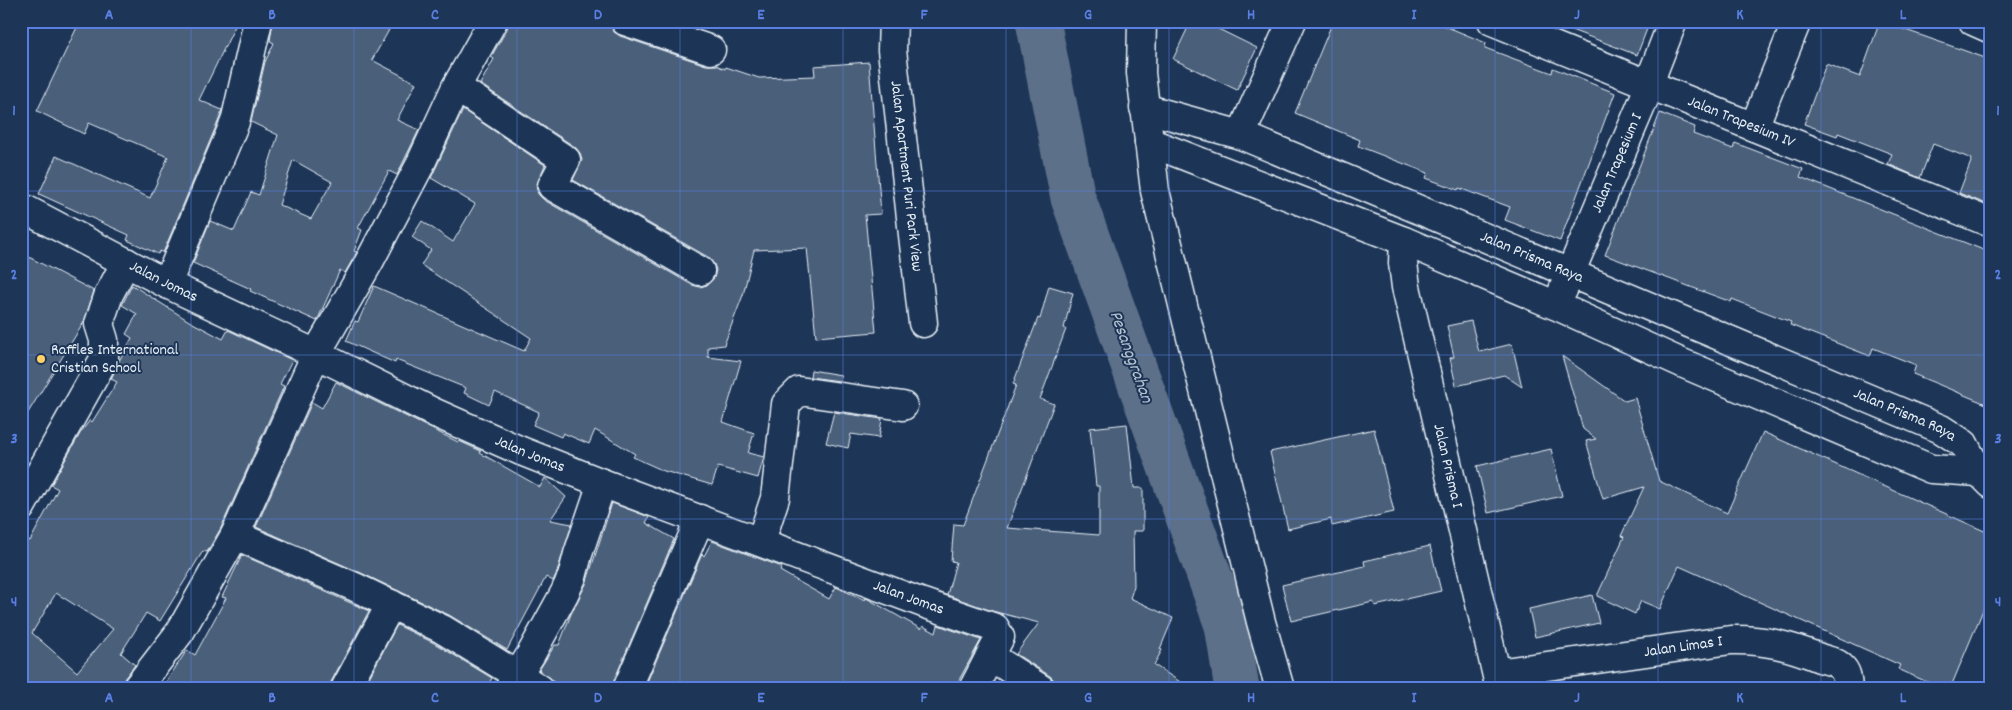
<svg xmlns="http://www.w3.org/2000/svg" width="2012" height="710" font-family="Dekko,sans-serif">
<rect width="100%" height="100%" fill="#1d3557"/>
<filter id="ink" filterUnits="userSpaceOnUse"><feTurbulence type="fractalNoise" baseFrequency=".02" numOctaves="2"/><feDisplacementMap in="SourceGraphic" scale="10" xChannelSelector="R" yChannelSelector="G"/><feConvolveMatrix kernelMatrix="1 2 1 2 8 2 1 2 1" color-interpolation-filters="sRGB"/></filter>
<g filter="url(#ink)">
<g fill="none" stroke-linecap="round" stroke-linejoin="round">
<path stroke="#5d7089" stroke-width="45" d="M 1038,21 L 1073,198 L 1227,625 L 1237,689"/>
</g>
<path fill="#495e7a" stroke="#e8f1f8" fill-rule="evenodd" d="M 80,21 L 242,21 L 241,24 L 237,22 L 199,100 L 222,110 L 220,117 L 163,253 L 160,251 L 158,254 L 127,240 L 129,235 L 39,194 L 56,156 L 150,198 L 168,157 L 89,123 L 84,134 L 37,111 Z
M 273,21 L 373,21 L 389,30 L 372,60 L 416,83 L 397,120 L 419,130 L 397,175 L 389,171 L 358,228 L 362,230 L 354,251 L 357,252 L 345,273 L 340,270 L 317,321 L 250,291 L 251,289 L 193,263 L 210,221 L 234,231 L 251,192 L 259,195 L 278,135 L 251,122 L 265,62 L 274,43 L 270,41 ZM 293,160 L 332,182 L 311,219 L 279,205 Z
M 509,21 L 610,21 L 613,31 L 620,36 L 706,65 L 716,65 L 725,69 L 726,67 L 759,78 L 815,76 L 814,66 L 869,62 L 881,214 L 865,215 L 876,332 L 816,337 L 807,248 L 754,250 L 743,295 L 724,345 L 708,347 L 708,357 L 741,361 L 723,422 L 754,433 L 748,453 L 764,457 L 758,478 L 718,467 L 712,485 L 664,471 L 633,457 L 635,454 L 595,430 L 589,444 L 563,433 L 561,437 L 533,425 L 539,412 L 495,392 L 489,405 L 464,393 L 466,388 L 396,360 L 395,363 L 346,341 L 355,321 L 358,322 L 374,286 L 524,351 L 531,338 L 421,265 L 431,250 L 412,237 L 422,221 L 453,242 L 475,204 L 431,178 L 463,110 L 545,165 L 536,186 L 538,194 L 544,200 L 692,285 L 700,287 L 707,285 L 714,278 L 716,270 L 714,264 L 708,257 L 573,180 L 582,160 L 580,153 L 575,147 L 480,84 L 494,59 L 491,57 L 507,29 Z
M 1191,21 L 1202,21 L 1257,48 L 1237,90 L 1173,59 Z
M 1333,21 L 1433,21 L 1486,43 L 1485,48 L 1552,73 L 1553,68 L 1615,93 L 1560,241 L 1505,220 L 1510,207 L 1459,188 L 1458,190 L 1426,178 L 1428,173 L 1358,146 L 1360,140 L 1295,113 Z
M 1553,21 L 1650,21 L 1637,55 L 1553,23 Z
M 1880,21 L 1991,60 L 1991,206 L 1959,193 L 1972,159 L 1933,144 L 1920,178 L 1888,164 L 1892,154 L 1838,133 L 1837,136 L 1804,124 L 1826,64 L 1860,77 Z
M 1660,113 L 1695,127 L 1693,134 L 1733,149 L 1735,143 L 1803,169 L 1800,177 L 1991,253 L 1991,406 L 1913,374 L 1916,365 L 1873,348 L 1870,356 L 1790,325 L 1791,322 L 1732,299 L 1731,302 L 1605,255 Z
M 21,253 L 94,291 L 84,322 L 21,424 Z
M 132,285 L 189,321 L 223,339 L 228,330 L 292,360 L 280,384 L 284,386 L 221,528 L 207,552 L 203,551 L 160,621 L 146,613 L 121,653 L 135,665 L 124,679 L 121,689 L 21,689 L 21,536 L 30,541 L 58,489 L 51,485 L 81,432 L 90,420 L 92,422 L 117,382 L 111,379 L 120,359 L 132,338 L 126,334 L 137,314 L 122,305 ZM 56,593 L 113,629 L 77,672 L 32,633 Z
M 1049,286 L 1073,293 L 1064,328 L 1066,329 L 1040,399 L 1054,404 L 1007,528 L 1099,535 L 1099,486 L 1096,486 L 1090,428 L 1127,424 L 1134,488 L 1143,488 L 1143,531 L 1133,531 L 1134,586 L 1130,598 L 1173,618 L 1160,649 L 1162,650 L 1154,665 L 1191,689 L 1056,689 L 1055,681 L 1050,676 L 1016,654 L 1039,623 L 992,611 L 947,595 L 956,562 L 951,561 L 954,524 L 963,525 L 1016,385 L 1013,384 L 1038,318 L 1040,319 Z
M 1471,321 L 1479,352 L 1512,344 L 1522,387 L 1504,375 L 1456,386 L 1450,358 L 1454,357 L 1447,326 Z
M 1562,356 L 1625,401 L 1635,398 L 1659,481 L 1727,513 L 1763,432 L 1991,534 L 1991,591 L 1950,689 L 1943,689 L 1898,669 L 1900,665 L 1679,566 L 1660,609 L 1641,601 L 1635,614 L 1597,596 L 1624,537 L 1621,536 L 1644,487 L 1603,499 L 1586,441 L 1596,439 L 1583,429 Z
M 811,370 L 841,375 L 840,381 L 810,377 Z
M 336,382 L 458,442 L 459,441 L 481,451 L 480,453 L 540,487 L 545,478 L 566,497 L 550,520 L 572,524 L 557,572 L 553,581 L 546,577 L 507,650 L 449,615 L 361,573 L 256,527 L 312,402 L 322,408 Z
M 834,412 L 882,419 L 879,438 L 851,434 L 848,448 L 826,443 Z
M 1374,429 L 1394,512 L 1332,526 L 1331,519 L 1288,529 L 1270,452 Z
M 1551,449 L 1562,496 L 1488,513 L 1477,466 Z
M 612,503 L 649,517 L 646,523 L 674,539 L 613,683 L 612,689 L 556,689 L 553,681 L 539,670 L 555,645 L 559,645 L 571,614 L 586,584 Z
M 712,541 L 782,567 L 780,571 L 829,599 L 836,587 L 865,600 L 866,598 L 868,599 L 921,629 L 923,626 L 936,633 L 938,625 L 981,640 L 954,689 L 644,689 L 702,554 L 704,556 Z
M 1430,546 L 1441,591 L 1375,606 L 1373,602 L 1291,621 L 1282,585 L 1365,566 L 1364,561 Z
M 242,555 L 369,611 L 331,682 L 329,689 L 156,689 L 159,685 L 162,688 L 187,650 L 195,655 L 226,598 L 222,597 Z
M 1592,595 L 1599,623 L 1535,637 L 1529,609 Z
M 397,625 L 434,643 L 492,678 L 486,689 L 363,689 Z"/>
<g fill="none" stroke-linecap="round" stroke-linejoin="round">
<defs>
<g id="minor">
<path d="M 625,21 L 711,50"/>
<path id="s1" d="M 893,21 L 892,50 L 923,323"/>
<path d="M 1142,21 L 1141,73 L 1155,191 L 1261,622 L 1280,689"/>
<path id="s2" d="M 1492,21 L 1991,223"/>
<path d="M 1973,21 L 1991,29"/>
<path d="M 456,87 L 566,160 L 552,186 L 700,271"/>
<path id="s3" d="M 1144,108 L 1241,135 L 1941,429 L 1964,444 L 1979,472 L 1991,484"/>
<path d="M 1754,127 L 1797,21"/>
<path d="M 1241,135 L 1292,21"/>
<path d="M 1149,142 L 1404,241 L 1557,306 L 1682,363 L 1931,469 L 1979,472"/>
<path id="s4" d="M 21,207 L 167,284 L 316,354 L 433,412 L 521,451 L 602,483 L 923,603 L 995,628 L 1000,637 L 973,689"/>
<path id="s5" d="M 1404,241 L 1403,263 L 1406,287 L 1500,689"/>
<path d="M 167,284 L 235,122 L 258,21"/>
<path id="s6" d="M 1563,290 L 1650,85 L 1654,70 L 1673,21"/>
<path d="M 21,507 L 104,359 L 104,340 L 99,324 L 109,294 L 126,262"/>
<path d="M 235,535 L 355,587 L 442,629 L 540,689"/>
<path d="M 761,541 L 775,498 L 786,404 L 799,391 L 903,406"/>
<path d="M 990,656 L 1041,689"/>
<path id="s7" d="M 1497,673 L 1731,640 C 1763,639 1790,646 1820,658 C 1826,660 1837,662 1841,667 C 1848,673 1847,681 1848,689"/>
<path d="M 136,689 L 180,632 L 235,535 L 316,354 L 369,262 L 419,167 L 456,87 L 493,21"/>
<path d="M 345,689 L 391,604"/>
<path d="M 509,689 L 531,654 L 564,594 L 572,577 L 578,554 L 602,483"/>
<path d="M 627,689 L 700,519"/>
</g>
</defs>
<use href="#minor" stroke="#e8f1f8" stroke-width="31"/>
<use href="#minor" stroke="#1d3557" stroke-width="28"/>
</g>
</g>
<path fill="none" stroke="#5a7fe2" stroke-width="1" stroke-opacity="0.55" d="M 191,21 L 191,689M 354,21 L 354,689M 517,21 L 517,689M 680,21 L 680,689M 843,21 L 843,689M 1006,21 L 1006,689M 1169,21 L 1169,689M 1332,21 L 1332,689M 1495,21 L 1495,689M 1658,21 L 1658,689M 1821,21 L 1821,689M 21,191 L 1991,191M 21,355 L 1991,355M 21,519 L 1991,519"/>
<circle fill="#ffd166" stroke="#1d3557" stroke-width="2" cx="41" cy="359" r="5"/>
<g text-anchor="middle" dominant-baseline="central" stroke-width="4" stroke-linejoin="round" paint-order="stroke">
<g font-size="16" fill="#e8f1f8" stroke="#1d3557">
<text stroke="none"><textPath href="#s2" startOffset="269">Jalan Trapesium IV</textPath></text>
<text stroke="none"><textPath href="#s6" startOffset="138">Jalan Trapesium I</textPath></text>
<text stroke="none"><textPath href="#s1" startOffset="156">Jalan Apartment Puri Park View</textPath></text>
<text stroke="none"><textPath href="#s3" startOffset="416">Jalan Prisma Raya</textPath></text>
<text stroke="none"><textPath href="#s4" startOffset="161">Jalan Jomas</textPath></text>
<text stroke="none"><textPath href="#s3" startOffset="821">Jalan Prisma Raya</textPath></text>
<text stroke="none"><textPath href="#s4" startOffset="566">Jalan Jomas</textPath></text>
<text stroke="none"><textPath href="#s5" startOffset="230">Jalan Prisma I</textPath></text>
<text stroke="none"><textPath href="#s4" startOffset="971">Jalan Jomas</textPath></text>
<text stroke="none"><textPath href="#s7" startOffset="188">Jalan Limas I</textPath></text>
</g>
<g font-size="16" fill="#e8f1f8" stroke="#1d3557" text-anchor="start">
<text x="51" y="350">Raffles International<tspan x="51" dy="18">Cristian School</tspan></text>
</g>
<g font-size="18" font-style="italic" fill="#b7c4d1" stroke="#1d3557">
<text transform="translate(1130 357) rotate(70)">Pesanggrahan</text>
</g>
</g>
<rect width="2012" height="710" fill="none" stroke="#1d3557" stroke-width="55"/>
<rect x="28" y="28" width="1956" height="654" fill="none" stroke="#5a7fe2" stroke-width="2"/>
<g font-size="16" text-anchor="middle" font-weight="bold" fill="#5a7fe2">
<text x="109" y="19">A</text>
<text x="272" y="19">B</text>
<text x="435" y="19">C</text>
<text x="598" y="19">D</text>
<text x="761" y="19">E</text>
<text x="924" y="19">F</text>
<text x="1088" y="19">G</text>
<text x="1251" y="19">H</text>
<text x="1414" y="19">I</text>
<text x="1577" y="19">J</text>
<text x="1740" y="19">K</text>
<text x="1903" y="19">L</text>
<text x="14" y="115">1</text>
<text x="1998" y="115">1</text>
<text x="14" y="279">2</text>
<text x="1998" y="279">2</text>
<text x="14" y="443">3</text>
<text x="1998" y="443">3</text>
<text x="14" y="606">4</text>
<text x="1998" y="606">4</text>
<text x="109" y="702">A</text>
<text x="272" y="702">B</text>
<text x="435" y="702">C</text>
<text x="598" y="702">D</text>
<text x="761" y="702">E</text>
<text x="924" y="702">F</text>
<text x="1088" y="702">G</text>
<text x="1251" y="702">H</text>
<text x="1414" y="702">I</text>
<text x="1577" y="702">J</text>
<text x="1740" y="702">K</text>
<text x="1903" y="702">L</text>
</g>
</svg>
